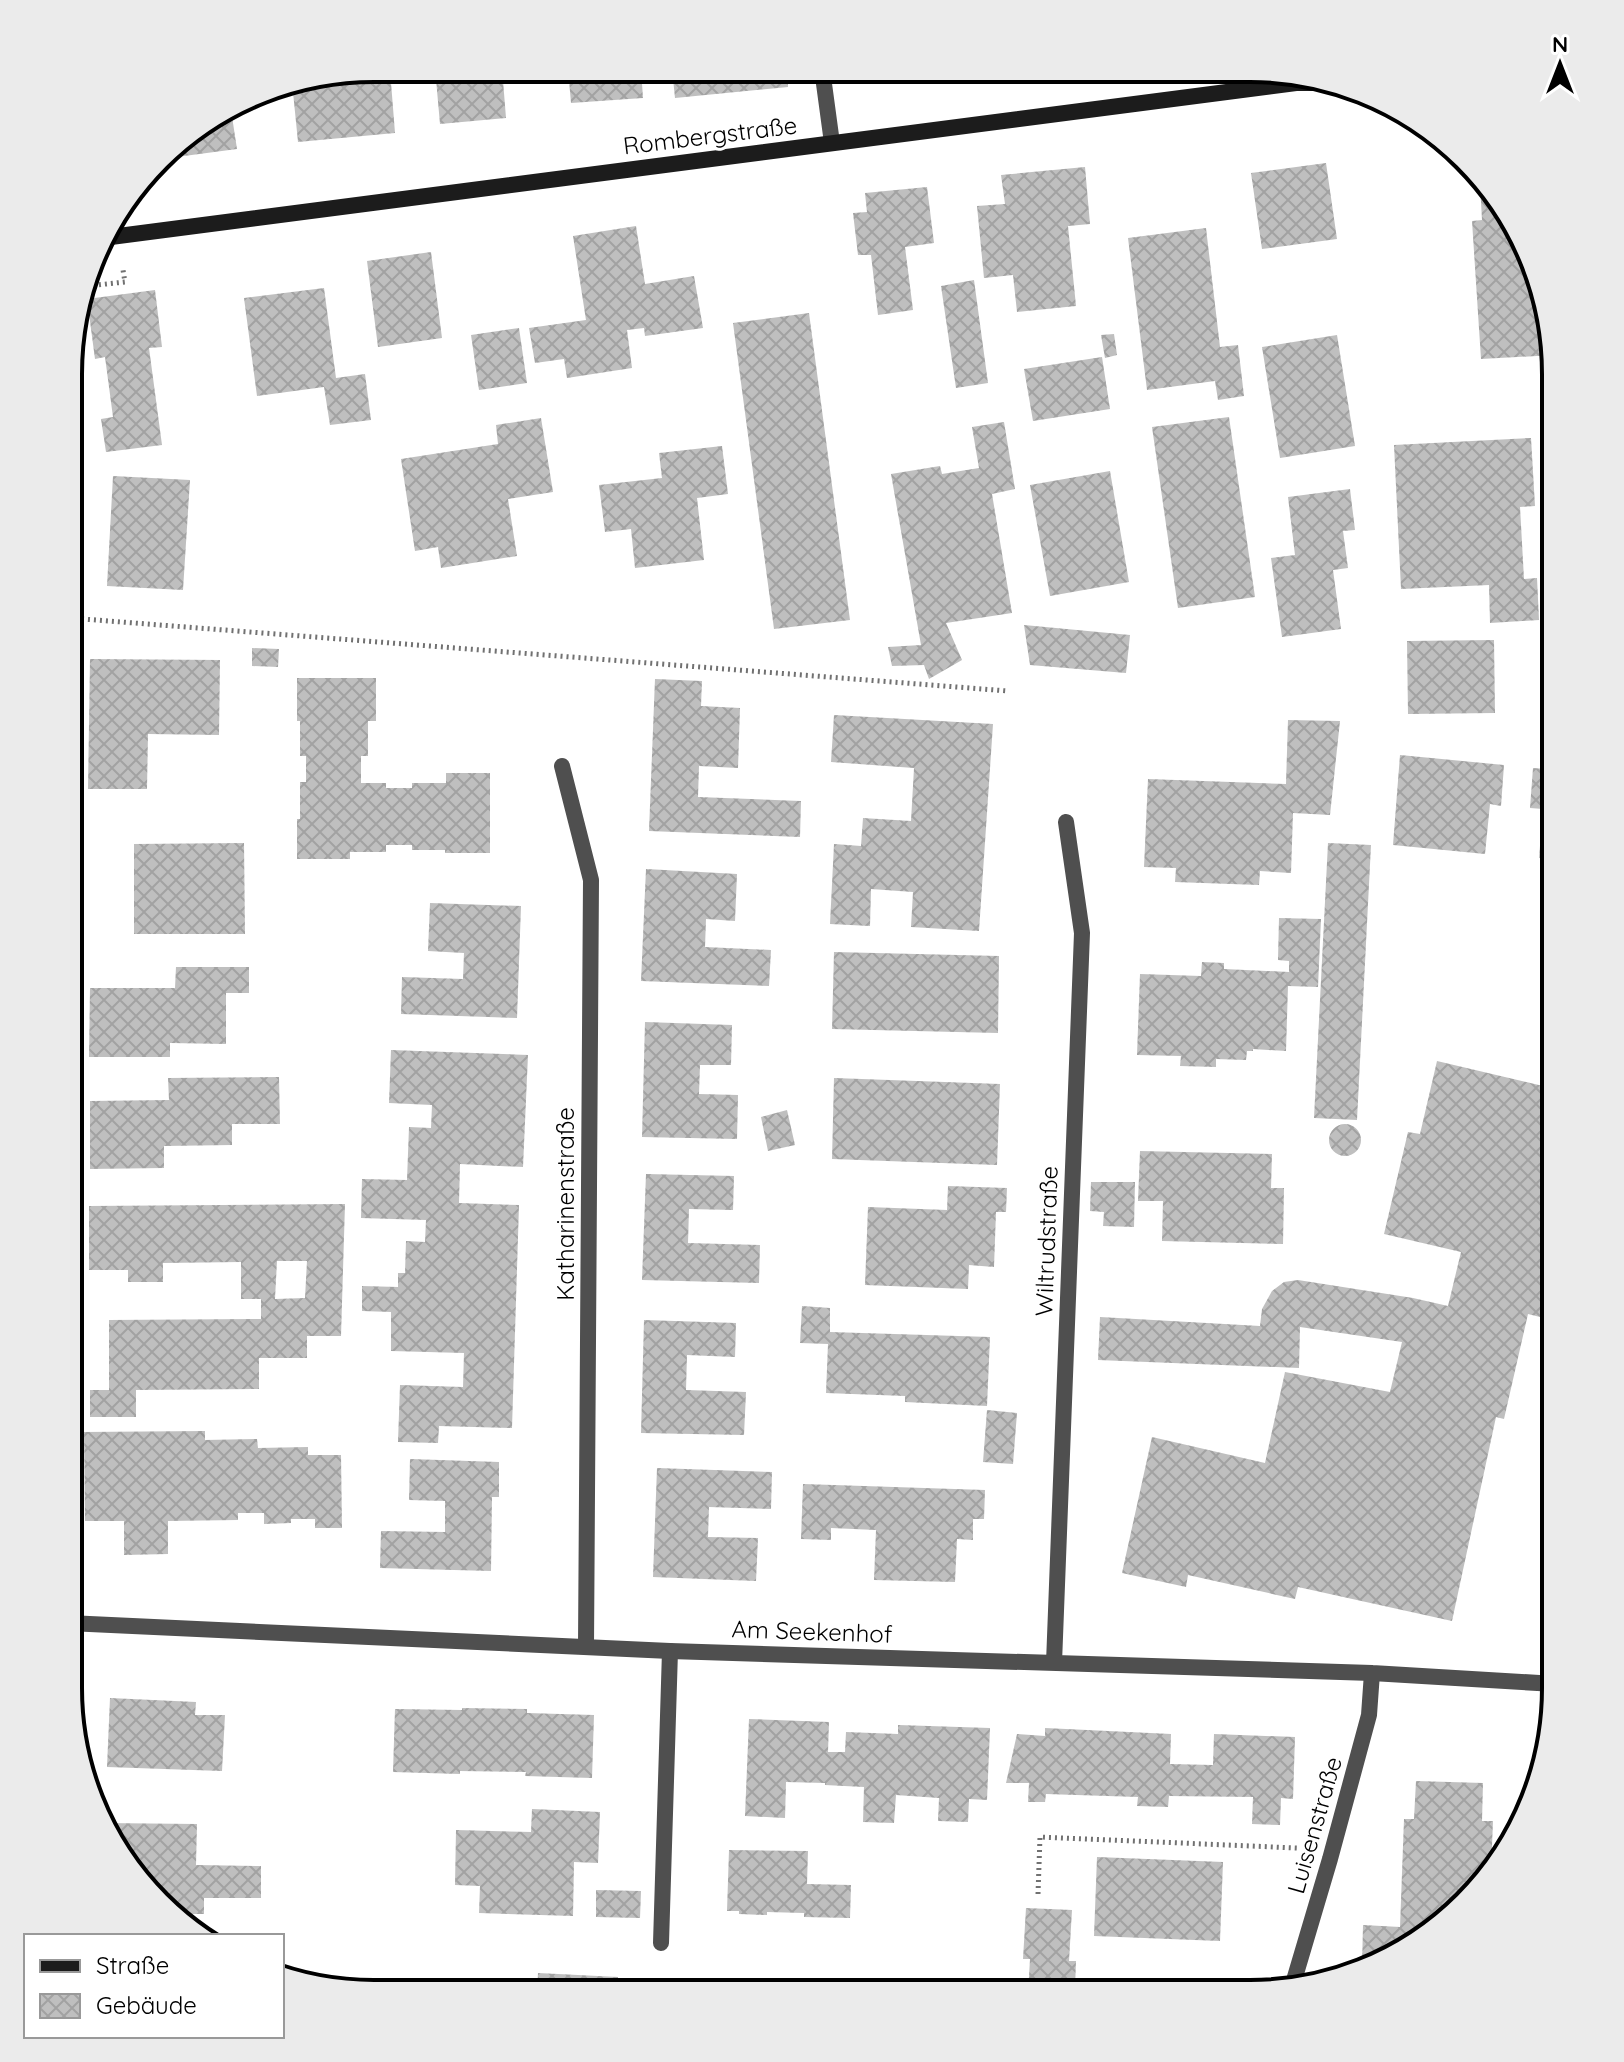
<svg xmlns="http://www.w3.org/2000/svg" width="1624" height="2062" font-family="Quicksand,sans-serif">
<defs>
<pattern id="building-cross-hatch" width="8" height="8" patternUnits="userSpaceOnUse" patternTransform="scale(2)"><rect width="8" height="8" fill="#bfbfbf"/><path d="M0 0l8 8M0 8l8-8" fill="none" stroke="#a2a2a2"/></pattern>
</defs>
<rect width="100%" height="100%" fill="#fff"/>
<path fill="url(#building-cross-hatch)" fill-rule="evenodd" d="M 372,68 L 372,71 L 390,70 L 395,133 L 298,142 L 292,82 Z
M 435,68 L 502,68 L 506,118 L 440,124 Z
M 568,69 L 641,69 L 643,98 L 571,103 Z
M 672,69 L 787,69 L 788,87 L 675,98 Z
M 231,110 L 237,149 L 169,158 L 168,149 L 173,144 Z
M 1326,163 L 1337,239 L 1262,249 L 1251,173 Z
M 1085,167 L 1090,224 L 1068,226 L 1076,306 L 1017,312 L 1013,275 L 984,278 L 977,206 L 1005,204 L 1001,175 Z
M 1480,184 L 1515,221 L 1545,294 L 1554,355 L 1481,359 L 1472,221 L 1482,220 Z
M 927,187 L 934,243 L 905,247 L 913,310 L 878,315 L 871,255 L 858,255 L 853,213 L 867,212 L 865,193 Z
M 636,226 L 645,284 L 694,276 L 703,328 L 645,336 L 644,328 L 627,330 L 632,368 L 567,378 L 564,359 L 535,363 L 529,328 L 586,320 L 573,236 Z
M 1206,228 L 1220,347 L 1238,345 L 1244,396 L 1218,400 L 1215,381 L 1147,390 L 1128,238 Z
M 431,252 L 442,338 L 378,347 L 367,261 Z
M 974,280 L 988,383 L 956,388 L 941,286 Z
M 324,288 L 336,378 L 365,374 L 371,420 L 330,425 L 324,387 L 257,396 L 244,298 Z
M 155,290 L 162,347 L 149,348 L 162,445 L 106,452 L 101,419 L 113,417 L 105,357 L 95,359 L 87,299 Z
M 809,313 L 850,620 L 774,629 L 733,323 Z
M 519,328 L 527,383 L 479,390 L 471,335 Z
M 1114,334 L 1117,355 L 1105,358 L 1101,335 Z
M 1337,335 L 1355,446 L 1280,458 L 1262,347 Z
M 1102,357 L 1110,409 L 1033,421 L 1024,369 Z
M 1229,417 L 1255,597 L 1178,608 L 1152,427 Z
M 541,418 L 553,492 L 508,499 L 517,556 L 441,568 L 438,547 L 415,551 L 401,459 L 498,444 L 496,425 Z
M 1004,422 L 1015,489 L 992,494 L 1012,613 L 946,623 L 962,660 L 929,679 L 924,665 L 892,666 L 888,647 L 921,645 L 891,474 L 940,466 L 942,474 L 979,468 L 972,427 Z
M 1531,438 L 1535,506 L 1520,507 L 1524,579 L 1537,578 L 1539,620 L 1490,623 L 1489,585 L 1401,589 L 1394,445 Z
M 722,446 L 728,494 L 697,498 L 704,560 L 635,568 L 631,529 L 605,532 L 599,485 L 662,478 L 659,453 Z
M 1110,471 L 1129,582 L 1050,596 L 1030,485 Z
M 113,476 L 190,480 L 183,590 L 107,586 Z
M 1350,489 L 1355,530 L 1343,531 L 1348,568 L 1333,570 L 1341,629 L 1282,637 L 1271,558 L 1295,555 L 1288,497 Z
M 1024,625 L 1130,635 L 1126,673 L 1030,665 Z
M 1494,640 L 1495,713 L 1408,714 L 1407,641 Z
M 252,648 L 279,649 L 278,667 L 252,666 Z
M 90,659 L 220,660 L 219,735 L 148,734 L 147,789 L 88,789 Z
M 297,678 L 376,678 L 376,721 L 368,721 L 368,756 L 361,756 L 361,783 L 386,783 L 386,788 L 412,788 L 412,783 L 446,783 L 446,773 L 490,773 L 490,853 L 445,853 L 445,850 L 412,850 L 412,845 L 386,845 L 386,852 L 350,852 L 350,859 L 297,859 L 297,819 L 300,819 L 300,782 L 306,782 L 306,756 L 300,756 L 300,721 L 297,721 Z
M 655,679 L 702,681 L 701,706 L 740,708 L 738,768 L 699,766 L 698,797 L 801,801 L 800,837 L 649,831 Z
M 834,715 L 993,724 L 979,931 L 911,927 L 913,892 L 871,889 L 870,926 L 830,924 L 834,844 L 861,846 L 863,818 L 911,821 L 914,768 L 831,762 Z
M 1288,720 L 1340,721 L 1330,815 L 1293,813 L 1291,873 L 1260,871 L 1259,885 L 1175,882 L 1176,868 L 1144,867 L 1148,779 L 1286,784 Z
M 1400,755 L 1504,765 L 1501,806 L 1490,804 L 1485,854 L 1393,845 Z
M 1547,767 L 1556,768 L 1556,860 L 1539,858 L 1543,809 L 1530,808 L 1533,768 L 1547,769 Z
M 244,843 L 245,934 L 134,934 L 134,844 Z
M 1328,843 L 1371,845 L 1357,1120 L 1314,1118 Z
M 646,869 L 737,874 L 735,921 L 706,919 L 705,947 L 771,950 L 769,986 L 641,981 Z
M 430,903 L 521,906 L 517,1018 L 401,1014 L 402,977 L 463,979 L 464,953 L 428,951 Z
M 1279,918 L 1321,919 L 1318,987 L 1288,986 L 1286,1051 L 1253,1049 L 1253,1051 L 1247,1051 L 1246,1060 L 1216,1059 L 1216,1067 L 1180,1066 L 1181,1056 L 1137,1055 L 1140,974 L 1201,976 L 1202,962 L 1224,963 L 1224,969 L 1289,972 L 1289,961 L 1278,960 Z
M 834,952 L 999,956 L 998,1033 L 832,1029 Z
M 176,967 L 249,967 L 249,993 L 226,993 L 226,1044 L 170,1043 L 170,1057 L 89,1057 L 90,988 L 175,988 Z
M 645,1022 L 732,1025 L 731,1065 L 700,1065 L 699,1094 L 738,1095 L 737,1139 L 642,1137 Z
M 391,1050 L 528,1055 L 523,1167 L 460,1164 L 459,1203 L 519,1205 L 512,1428 L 439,1426 L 438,1443 L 398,1442 L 400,1385 L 463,1387 L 464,1353 L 391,1351 L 391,1312 L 362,1311 L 362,1286 L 398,1287 L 398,1273 L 405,1273 L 406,1241 L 425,1242 L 426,1220 L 361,1218 L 362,1179 L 407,1180 L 409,1127 L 431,1128 L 432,1105 L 389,1103 Z
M 1437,1061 L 1556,1089 L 1556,1321 L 1528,1314 L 1504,1419 L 1496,1417 L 1452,1621 L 1298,1587 L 1295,1599 L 1188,1575 L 1186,1587 L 1122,1573 L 1152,1437 L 1265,1463 L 1285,1372 L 1390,1392 L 1402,1342 L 1300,1327 L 1299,1368 L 1098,1360 L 1100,1317 L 1260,1326 L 1262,1309 L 1272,1291 L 1284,1282 L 1298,1280 L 1413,1298 L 1448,1306 L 1461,1252 L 1384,1234 L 1408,1132 L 1420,1134 Z
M 279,1077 L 280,1124 L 232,1124 L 232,1145 L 164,1146 L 164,1168 L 90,1169 L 90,1101 L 169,1100 L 168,1078 Z
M 834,1078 L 1000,1084 L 997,1165 L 832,1159 Z
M 787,1110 L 795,1145 L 768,1151 L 761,1117 Z
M1329 1140a16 16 0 1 1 32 0a16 16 0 1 1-32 0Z
M 1140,1151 L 1272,1154 L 1271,1188 L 1284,1188 L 1283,1244 L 1162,1241 L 1163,1201 L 1138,1201 Z
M 646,1174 L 734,1176 L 733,1210 L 689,1209 L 688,1243 L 760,1245 L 759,1283 L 642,1280 Z
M 1091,1182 L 1135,1182 L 1134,1227 L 1103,1226 L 1104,1212 L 1090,1211 Z
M 948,1186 L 1007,1188 L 1006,1212 L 996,1212 L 994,1267 L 969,1265 L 968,1289 L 865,1285 L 868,1207 L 947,1210 Z
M 345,1204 L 341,1336 L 307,1336 L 307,1358 L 259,1358 L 259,1389 L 136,1390 L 136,1417 L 90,1417 L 90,1390 L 109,1390 L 109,1320 L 261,1319 L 261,1299 L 241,1299 L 241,1262 L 163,1263 L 163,1282 L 128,1282 L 128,1270 L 89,1270 L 89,1206 ZM 277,1261 L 307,1261 L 305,1298 L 275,1299 Z
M 802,1306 L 830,1308 L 830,1332 L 990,1337 L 987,1406 L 905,1402 L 905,1396 L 826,1393 L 828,1344 L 800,1343 Z
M 644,1320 L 736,1323 L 735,1357 L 687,1355 L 686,1390 L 746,1392 L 744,1435 L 641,1433 Z
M 987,1410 L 1017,1413 L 1013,1464 L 983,1462 Z
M 205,1431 L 205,1440 L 257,1439 L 258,1448 L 308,1447 L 308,1455 L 341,1455 L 342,1528 L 315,1528 L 315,1519 L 291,1519 L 291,1523 L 264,1524 L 264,1513 L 238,1513 L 238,1520 L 168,1521 L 168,1554 L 124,1555 L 124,1521 L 85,1521 L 84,1432 Z
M 410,1459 L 499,1462 L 499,1497 L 492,1497 L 491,1571 L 380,1568 L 381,1531 L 445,1532 L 445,1501 L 409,1500 Z
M 657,1468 L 772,1472 L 771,1509 L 709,1507 L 708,1537 L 758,1538 L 756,1581 L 653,1577 Z
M 803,1484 L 985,1490 L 984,1519 L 973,1519 L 973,1540 L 957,1539 L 955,1582 L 874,1580 L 876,1530 L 831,1528 L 831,1540 L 801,1539 Z
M 110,1698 L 196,1702 L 195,1715 L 225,1715 L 222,1771 L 107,1767 Z
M 462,1708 L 527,1709 L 527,1713 L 594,1715 L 592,1778 L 525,1776 L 526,1772 L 460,1771 L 460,1774 L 393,1772 L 395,1709 L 462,1710 Z
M 749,1719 L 829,1722 L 828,1752 L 845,1752 L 846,1732 L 898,1734 L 898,1725 L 990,1728 L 987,1800 L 969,1799 L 968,1822 L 938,1821 L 939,1798 L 896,1795 L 894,1823 L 863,1822 L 864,1787 L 825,1785 L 825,1783 L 786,1782 L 785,1818 L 745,1816 Z
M 1045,1728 L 1171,1734 L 1170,1764 L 1213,1765 L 1214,1734 L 1295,1737 L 1293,1799 L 1281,1798 L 1280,1825 L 1252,1824 L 1253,1797 L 1169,1796 L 1168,1807 L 1137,1806 L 1138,1797 L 1046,1794 L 1045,1802 L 1028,1802 L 1029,1783 L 1006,1783 L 1017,1734 L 1045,1736 Z
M 1416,1781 L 1483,1783 L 1482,1821 L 1493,1821 L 1491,1871 L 1403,1953 L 1362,1966 L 1363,1925 L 1400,1927 L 1404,1819 L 1414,1819 Z
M 532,1809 L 600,1812 L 598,1863 L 574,1862 L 573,1916 L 479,1913 L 480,1886 L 455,1885 L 456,1830 L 531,1832 Z
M 102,1823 L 197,1824 L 196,1865 L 261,1866 L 261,1898 L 204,1898 L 204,1914 L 177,1914 L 109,1841 Z
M 729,1850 L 808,1851 L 807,1884 L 851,1885 L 850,1918 L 804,1917 L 804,1913 L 767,1912 L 767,1915 L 739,1914 L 739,1911 L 727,1911 Z
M 1097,1857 L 1223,1862 L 1220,1941 L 1094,1936 Z
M 596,1890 L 641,1891 L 640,1918 L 596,1917 Z
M 1026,1908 L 1072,1910 L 1069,1961 L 1076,1961 L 1075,1989 L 1071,1989 L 1071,1993 L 1028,1993 L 1030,1959 L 1023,1959 Z
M 538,1973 L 618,1977 L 617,1993 L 537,1993 Z
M 709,1979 L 789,1981 L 789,1993 L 708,1993 Z"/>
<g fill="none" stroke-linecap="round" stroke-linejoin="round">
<path stroke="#717171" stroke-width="5" stroke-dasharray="2 4" stroke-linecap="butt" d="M 87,286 L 125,282 L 123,270
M 70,618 L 1008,691
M 1038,1894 L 1040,1837 L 1297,1848"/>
<path stroke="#4f4f4f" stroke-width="16" d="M 661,1943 L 670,1651"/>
<path stroke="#4f4f4f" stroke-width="16" d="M 822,69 L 832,143
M 562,766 L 591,880 L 586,1647
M 68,1623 L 670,1651 L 1372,1673 L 1555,1684
M 1054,1663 L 1082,933 L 1066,822
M 1292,1987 L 1330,1859 L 1369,1715 L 1372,1673"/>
<path stroke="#1c1c1c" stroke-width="16" d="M 103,238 L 1296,83 L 1323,83"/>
</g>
<g text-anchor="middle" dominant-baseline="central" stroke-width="6" stroke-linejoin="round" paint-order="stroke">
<g font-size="24" fill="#000" stroke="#fff">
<text transform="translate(710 135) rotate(-7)">Rombergstraße</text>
<text transform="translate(565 1204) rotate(-90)">Katharinenstraße</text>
<text transform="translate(1046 1241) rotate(-88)">Wiltrudstraße</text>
<text transform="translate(812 1631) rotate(2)">Am Seekenhof</text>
<text transform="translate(1314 1825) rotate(-74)">Luisenstraße</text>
</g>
</g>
<path d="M0 0H1624V2062H0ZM374 82H1250A292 292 0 0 1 1542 374V1688A292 292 0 0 1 1250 1980H374A292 292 0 0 1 82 1688V374A292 292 0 0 1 374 82Z" fill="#ebebeb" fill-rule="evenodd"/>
<path fill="none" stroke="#000" stroke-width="4" d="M374 82H1250A292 292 0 0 1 1542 374V1688A292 292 0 0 1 1250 1980H374A292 292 0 0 1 82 1688V374A292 292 0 0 1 374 82Z"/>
<rect x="24" y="1934" width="260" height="104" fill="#ffffff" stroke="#999999" stroke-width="2"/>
<rect x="40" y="1960" width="40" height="12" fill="#1c1c1c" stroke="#999999" stroke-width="2"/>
<text x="96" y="1974" font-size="24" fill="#000000">Straße</text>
<rect x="40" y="1994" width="40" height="24" fill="url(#building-cross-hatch)" stroke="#999999" stroke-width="2"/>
<text x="96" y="2014" font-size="24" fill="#000000">Gebäude</text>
<g transform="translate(1560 64)" stroke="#ffffff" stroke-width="6" paint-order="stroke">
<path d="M0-6L14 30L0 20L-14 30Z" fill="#000000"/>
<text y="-12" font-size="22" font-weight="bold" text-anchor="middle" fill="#000000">N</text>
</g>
</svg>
